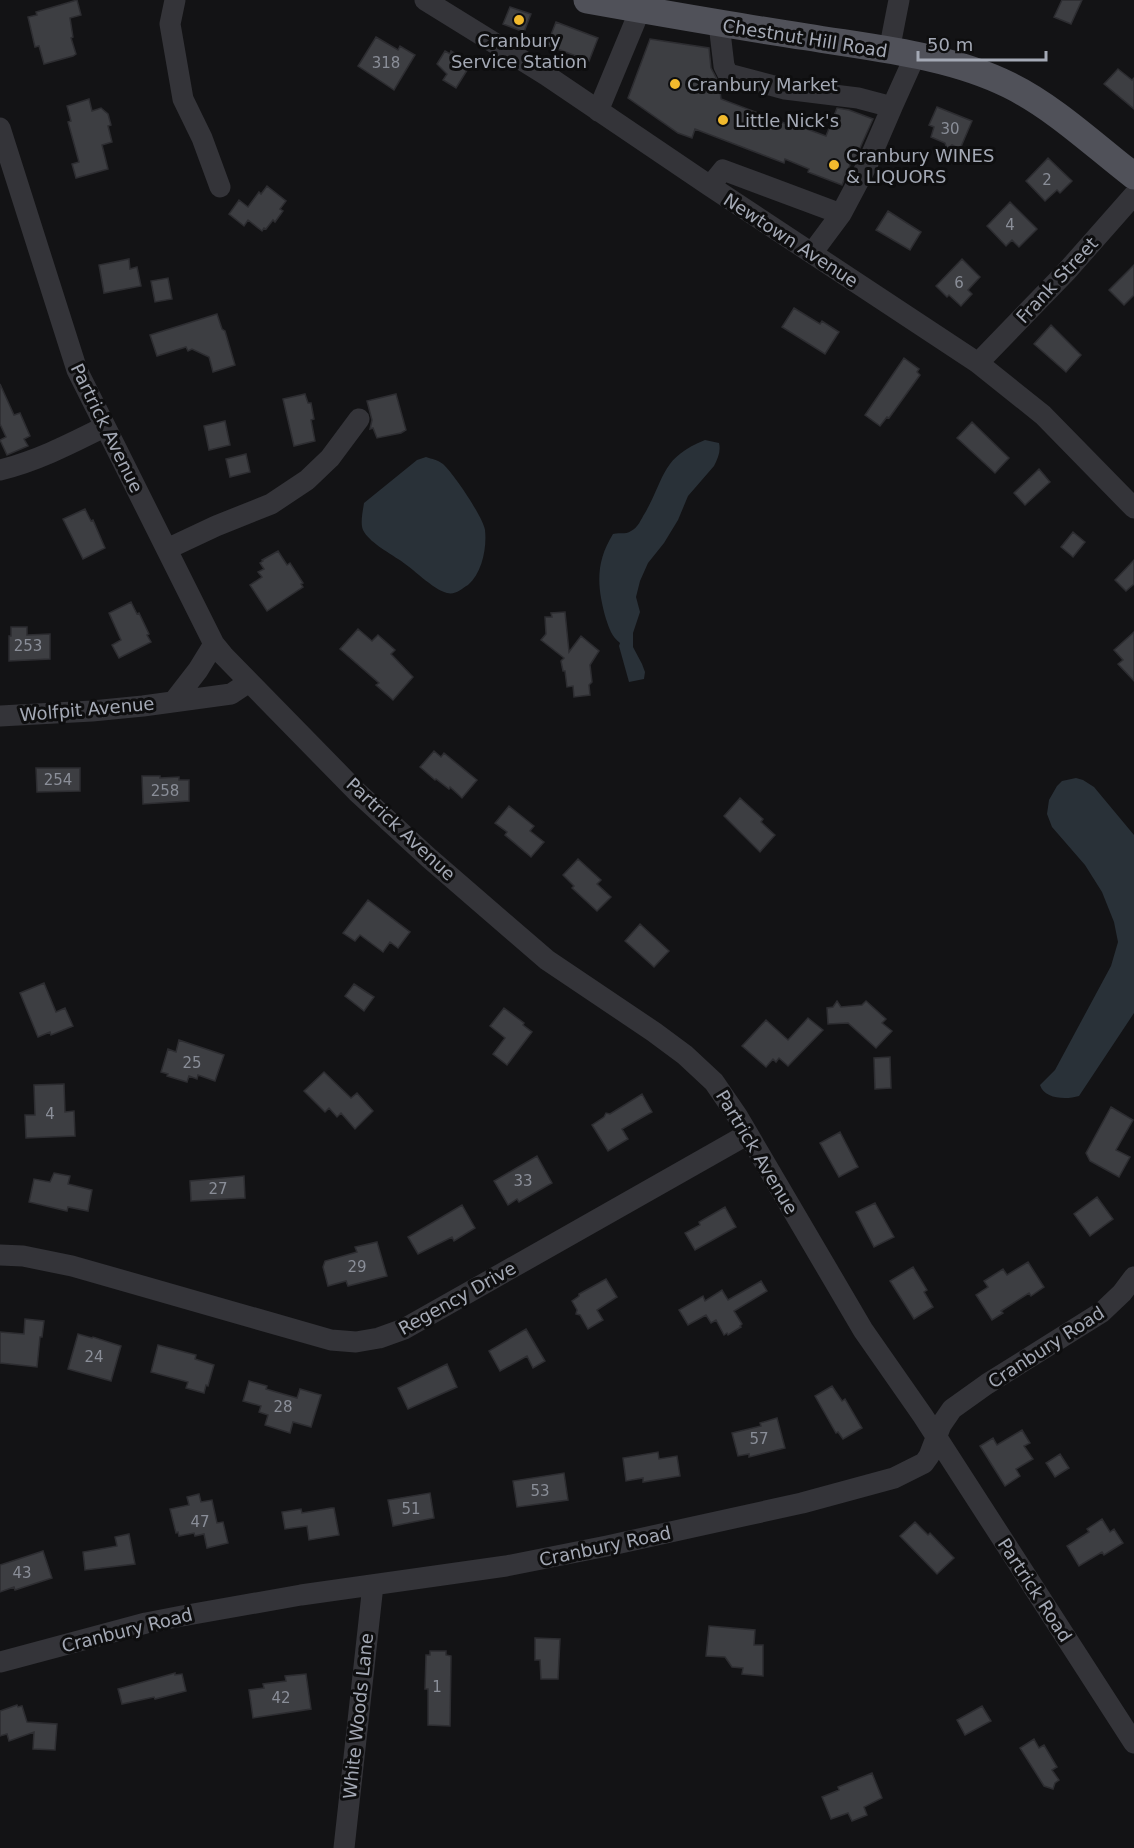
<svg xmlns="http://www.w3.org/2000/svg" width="1134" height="1848" font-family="'DejaVu Sans',sans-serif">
<rect width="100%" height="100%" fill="#131315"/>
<path fill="#293138" d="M 705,440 L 719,443 C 721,451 718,458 714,466 L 688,496 L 678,520 L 664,543 L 648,563 L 640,581 L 636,597 L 640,612 L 633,633 L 633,647 L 642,664 L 645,672 L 644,679 L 629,682 L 619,646 L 620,643 C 612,637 609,628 606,619 C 597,587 595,563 613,534 C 619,532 625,535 631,531 C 638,528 641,519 645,513 C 666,476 661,458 705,440 Z
M 426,457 C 432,459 438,460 443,464 C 454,474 483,517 485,530 C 487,548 482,573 468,585 C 461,589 456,595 447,593 C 432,589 413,568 398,559 C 388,552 369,542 363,530 C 360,523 363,510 364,503 L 417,460 Z
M 1076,778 L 1083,780 L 1094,787 L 1134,835 L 1134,1013 L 1079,1096 C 1066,1100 1044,1099 1040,1085 L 1055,1070 L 1111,966 L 1118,942 L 1114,922 L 1102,892 L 1085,865 L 1052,827 L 1047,814 L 1049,800 L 1057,786 L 1062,781 Z"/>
<path fill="#3d3e42" stroke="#2d2d31" stroke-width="1.5" d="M 77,0 L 81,15 L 70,18 L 73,37 L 71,38 L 76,54 L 73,56 L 44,64 L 39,46 L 35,47 L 28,17 L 37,15 L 36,12 Z
M 1062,0 L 1082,0 L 1071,24 L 1054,17 Z
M 510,7 L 531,14 L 524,32 L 503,24 Z
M 556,22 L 598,38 L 589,61 L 547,45 Z
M 376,37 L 398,50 L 400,46 L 415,55 L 394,90 L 358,66 Z
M 650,39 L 709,48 L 711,68 L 719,83 L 721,99 L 795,127 L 796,125 L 826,136 L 837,108 L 849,110 L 873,119 L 855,159 L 852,160 L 842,185 L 808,172 L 809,169 L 785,159 L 784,163 L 695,129 L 692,138 L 678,133 L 628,98 Z
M 445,51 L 450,54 L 451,51 L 471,64 L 456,88 L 443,80 L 447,74 L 437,64 Z
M 1118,69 L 1132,80 L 1134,78 L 1134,109 L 1104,84 Z
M 89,99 L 92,111 L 101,108 L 108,114 L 111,125 L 108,126 L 112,142 L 102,145 L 108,169 L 76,178 L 72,164 L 79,162 L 68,122 L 71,121 L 67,106 Z
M 937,107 L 972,121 L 960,149 L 952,145 L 947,149 L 945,143 L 931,137 L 934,127 L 929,125 Z
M 1048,158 L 1072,181 L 1060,193 L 1057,190 L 1045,201 L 1026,181 Z
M 267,186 L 286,201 L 280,209 L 283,211 L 275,222 L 273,220 L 266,229 L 264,228 L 262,231 L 248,220 L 244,226 L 229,214 L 239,200 L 248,207 L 259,192 L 261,194 Z
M 1010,202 L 1037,229 L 1019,247 L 1012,240 L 1006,246 L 987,226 Z
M 888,211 L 921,232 L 910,250 L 876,230 Z
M 129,259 L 130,269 L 137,267 L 141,286 L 104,293 L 99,265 Z
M 962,259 L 980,277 L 968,290 L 972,294 L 961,306 L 949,295 L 947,297 L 936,286 Z
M 1134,265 L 1134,295 L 1124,305 L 1109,290 Z
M 168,278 L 172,299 L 155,302 L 151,281 Z
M 794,308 L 820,324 L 822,321 L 839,332 L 825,354 L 782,327 Z
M 217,314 L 222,329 L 225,331 L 235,365 L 213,372 L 209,357 L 192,349 L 188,351 L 186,347 L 157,356 L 150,335 Z
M 1051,325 L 1081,355 L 1066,372 L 1034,344 Z
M 904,358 L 919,369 L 917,372 L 920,375 L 889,418 L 887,417 L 880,426 L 865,415 Z
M 0,384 L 14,415 L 20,413 L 30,436 L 24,439 L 28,446 L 7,455 L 0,440 L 6,437 L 0,424 Z
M 305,394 L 308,403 L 311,403 L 314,419 L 311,420 L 315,441 L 294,446 L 283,399 Z
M 396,394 L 406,430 L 401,433 L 377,438 L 373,428 L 370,429 L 372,420 L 367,401 Z
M 225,421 L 230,445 L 209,450 L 204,426 Z
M 972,422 L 1009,458 L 995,473 L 957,438 Z
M 246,454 L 250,472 L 230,477 L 226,459 Z
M 1039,469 L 1050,482 L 1025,505 L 1014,493 Z
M 85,509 L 91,521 L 93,520 L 105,548 L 83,559 L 63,519 Z
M 1073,532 L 1085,542 L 1073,557 L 1061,547 Z
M 278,551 L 287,565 L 290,563 L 303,583 L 301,584 L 303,587 L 267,611 L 250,585 L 262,577 L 258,572 L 264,569 L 260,563 L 263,561 L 262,560 Z
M 1134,560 L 1134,584 L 1126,591 L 1115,580 Z
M 131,602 L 137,614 L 139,613 L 149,634 L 147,635 L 151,642 L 119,658 L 112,645 L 121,640 L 109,613 Z
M 565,612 L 569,652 L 581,636 L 599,651 L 590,665 L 592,682 L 589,685 L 590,695 L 574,697 L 573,686 L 567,687 L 565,671 L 563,671 L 561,661 L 564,658 L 541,640 L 546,634 L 545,617 L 552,617 L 551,613 Z
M 11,627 L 27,627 L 27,635 L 50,634 L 50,659 L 9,661 L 9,636 L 11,636 Z
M 358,629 L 372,641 L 378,635 L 395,650 L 391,654 L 413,677 L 393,700 L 376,685 L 379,683 L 340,649 Z
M 1134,632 L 1134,681 L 1118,664 L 1123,660 L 1114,650 Z
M 434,751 L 441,757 L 444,753 L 477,780 L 462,798 L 450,787 L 449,789 L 436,779 L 435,780 L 420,767 Z
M 36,768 L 80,768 L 80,791 L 37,792 Z
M 142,776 L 160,776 L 160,778 L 179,777 L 179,780 L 189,780 L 189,801 L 143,804 Z
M 740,798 L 763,819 L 761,822 L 775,835 L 760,852 L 724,816 Z
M 509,806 L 534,826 L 530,831 L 544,842 L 531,857 L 505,835 L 507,832 L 495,823 Z
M 578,859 L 601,880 L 597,884 L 611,897 L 597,911 L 572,888 L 574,886 L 563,875 Z
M 368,900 L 410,932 L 398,948 L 390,942 L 383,952 L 360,935 L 355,941 L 343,933 Z
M 640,924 L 669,951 L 654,967 L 625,941 Z
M 44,983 L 56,1012 L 65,1008 L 73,1026 L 51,1035 L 50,1032 L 38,1037 L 20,993 Z
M 354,984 L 374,997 L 364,1011 L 345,996 Z
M 837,1001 L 841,1007 L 862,1005 L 866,1001 L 886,1019 L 882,1023 L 892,1031 L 876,1048 L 848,1023 L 828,1024 L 827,1008 L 833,1007 Z
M 504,1008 L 524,1023 L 523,1025 L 532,1032 L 507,1065 L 493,1054 L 505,1038 L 490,1026 Z
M 808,1018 L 823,1030 L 788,1066 L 779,1058 L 776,1062 L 773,1059 L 766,1067 L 742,1046 L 766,1020 L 788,1040 Z
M 179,1040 L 224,1055 L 215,1081 L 198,1075 L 197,1079 L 189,1076 L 187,1082 L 167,1076 L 168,1074 L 161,1072 L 168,1049 L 176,1052 Z
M 890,1057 L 891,1088 L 875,1089 L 874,1058 Z
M 324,1072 L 351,1098 L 357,1093 L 373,1111 L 355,1129 L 341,1113 L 337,1117 L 329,1108 L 325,1112 L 304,1091 Z
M 64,1084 L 65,1112 L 74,1111 L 75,1136 L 26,1138 L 25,1115 L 35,1115 L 34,1085 Z
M 642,1094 L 652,1112 L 622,1129 L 628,1139 L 608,1151 L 592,1125 L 604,1117 L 606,1113 L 610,1114 Z
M 1111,1107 L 1133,1120 L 1116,1150 L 1130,1157 L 1119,1177 L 1090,1161 L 1086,1153 Z
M 840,1132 L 858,1167 L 839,1177 L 820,1143 Z
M 537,1156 L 552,1183 L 519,1202 L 517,1199 L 508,1205 L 494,1181 Z
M 54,1173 L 70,1176 L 68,1184 L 92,1190 L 88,1211 L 68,1207 L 67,1211 L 29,1202 L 34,1179 L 50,1182 Z
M 244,1176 L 245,1198 L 191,1201 L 190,1181 Z
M 1097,1197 L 1113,1219 L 1090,1236 L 1074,1214 Z
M 875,1203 L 894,1237 L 874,1247 L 856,1212 Z
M 462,1205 L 475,1228 L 454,1241 L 452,1237 L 418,1254 L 408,1237 Z
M 725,1207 L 736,1227 L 695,1250 L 685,1233 L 700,1225 L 699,1222 Z
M 377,1242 L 387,1276 L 348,1286 L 346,1281 L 328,1286 L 323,1267 L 325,1261 L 357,1252 L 355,1247 Z
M 1028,1262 L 1044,1287 L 1031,1296 L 1029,1293 L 1001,1311 L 1003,1313 L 992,1320 L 976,1295 L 988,1287 L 984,1281 L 1003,1269 L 1007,1275 Z
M 913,1267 L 927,1290 L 924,1292 L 933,1307 L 914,1319 L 890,1281 Z
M 606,1279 L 617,1297 L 597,1310 L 603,1320 L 588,1329 L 580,1315 L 576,1314 L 577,1310 L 572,1301 L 579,1296 L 579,1294 Z
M 761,1281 L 767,1291 L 734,1311 L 742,1324 L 740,1326 L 741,1327 L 728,1335 L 727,1333 L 724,1335 L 716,1320 L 711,1323 L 706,1315 L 688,1325 L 679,1310 L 703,1296 L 705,1301 L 722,1290 L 728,1300 Z
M 25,1319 L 44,1321 L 42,1337 L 40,1337 L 37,1367 L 0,1363 L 0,1332 L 24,1334 Z
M 526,1329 L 545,1361 L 533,1368 L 527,1356 L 500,1371 L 489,1351 Z
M 78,1334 L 92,1338 L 93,1337 L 121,1346 L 111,1381 L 68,1369 Z
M 158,1345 L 196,1355 L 195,1359 L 214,1365 L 208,1386 L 206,1385 L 204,1393 L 186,1388 L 188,1382 L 151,1372 Z
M 447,1364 L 457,1387 L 408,1409 L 398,1388 Z
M 249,1381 L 267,1386 L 266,1389 L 297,1398 L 300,1389 L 321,1395 L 311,1427 L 293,1422 L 290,1433 L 265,1425 L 268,1415 L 259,1412 L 261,1406 L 243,1401 Z
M 832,1386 L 842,1401 L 845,1399 L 862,1428 L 843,1439 L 838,1432 L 836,1433 L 815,1396 Z
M 777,1418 L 785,1448 L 749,1457 L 749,1454 L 738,1456 L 732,1433 L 761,1426 L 760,1423 Z
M 1022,1430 L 1030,1443 L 1024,1446 L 1033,1459 L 1016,1469 L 1020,1476 L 1005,1486 L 980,1446 L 993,1438 L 997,1445 Z
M 658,1452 L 659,1459 L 677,1456 L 680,1476 L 643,1482 L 643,1478 L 626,1481 L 623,1458 Z
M 1060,1454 L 1069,1468 L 1055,1477 L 1046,1463 Z
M 564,1473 L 568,1500 L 517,1507 L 513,1481 Z
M 430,1493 L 434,1518 L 393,1526 L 388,1500 Z
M 199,1494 L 201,1502 L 212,1500 L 217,1523 L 223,1522 L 228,1543 L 207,1548 L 204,1534 L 195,1536 L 194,1533 L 179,1536 L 178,1532 L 176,1533 L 170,1509 L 189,1505 L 187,1497 Z
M 331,1508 L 334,1508 L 339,1535 L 309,1540 L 307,1526 L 285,1529 L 282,1512 L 301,1509 L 302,1513 Z
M 1102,1519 L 1110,1532 L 1114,1529 L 1123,1543 L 1104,1555 L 1102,1552 L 1079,1566 L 1067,1546 L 1089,1532 L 1087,1529 Z
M 915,1522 L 928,1535 L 930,1533 L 954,1558 L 937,1574 L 900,1536 Z
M 129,1534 L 135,1564 L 85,1570 L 83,1552 L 117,1546 L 115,1537 Z
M 43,1551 L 52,1578 L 15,1590 L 14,1587 L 0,1592 L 0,1565 Z
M 709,1626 L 755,1630 L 754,1645 L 763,1645 L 763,1676 L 742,1674 L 743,1668 L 732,1667 L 725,1657 L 706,1656 Z
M 535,1638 L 560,1639 L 558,1679 L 541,1679 L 540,1660 L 535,1660 Z
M 430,1651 L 446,1651 L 446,1655 L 451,1656 L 450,1726 L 428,1725 L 428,1689 L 425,1689 L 426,1655 L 430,1655 Z
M 175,1673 L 175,1675 L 182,1674 L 186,1691 L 155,1699 L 154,1697 L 122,1704 L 118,1689 Z
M 306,1674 L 311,1709 L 253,1718 L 249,1690 L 264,1688 L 263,1684 L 286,1681 L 285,1676 Z
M 17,1705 L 18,1707 L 22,1706 L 27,1722 L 57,1724 L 55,1750 L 33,1749 L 34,1732 L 9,1741 L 7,1734 L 0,1736 L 0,1711 Z
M 982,1706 L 991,1721 L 965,1735 L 957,1720 Z
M 1034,1739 L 1039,1748 L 1044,1745 L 1057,1767 L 1052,1770 L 1059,1780 L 1055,1783 L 1053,1789 L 1044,1786 L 1020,1748 Z
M 872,1773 L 882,1798 L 864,1807 L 867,1815 L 852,1821 L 848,1813 L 831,1819 L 822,1797 L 839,1790 L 838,1787 Z"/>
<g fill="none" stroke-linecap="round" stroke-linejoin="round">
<path stroke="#343439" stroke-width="21" d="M 175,0 L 170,24 L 183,99 L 202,138 L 220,187
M 425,0 L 546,75 L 710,186 L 978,363 L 1043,415 L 1134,508
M 719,24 L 724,66 L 728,74 L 785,89 L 858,98 L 892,107 L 915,56
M 889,51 L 899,0
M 598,111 L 640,10
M 0,128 L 77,370 L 214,644 L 223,655 L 357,792 L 429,858 L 547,960 L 654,1032 L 685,1055 L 714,1082 L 738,1117 L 863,1330 L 923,1416 L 1134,1743
M 710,186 L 723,170 L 841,214
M 812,253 L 841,214 L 867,165 L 892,107
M 978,363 L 1066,272 L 1134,195
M 0,470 C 37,461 70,444 104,427
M 167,549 L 216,526 L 271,504 L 307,480 L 330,458 L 359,419
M 174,701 L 198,670 L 214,644
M 0,716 L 92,711 L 143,706 L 231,694 L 249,682
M 0,1255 L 23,1256 L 72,1266 L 331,1340 L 356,1342 L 379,1338 L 404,1329 L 748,1134
M 0,1662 L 146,1623 L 182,1616 L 301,1595 L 506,1566 L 607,1546 L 802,1503 L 894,1478 L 924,1463 L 929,1456 L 941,1425 L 952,1409 L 987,1384 L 1102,1312 L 1122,1293 L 1134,1277
M 344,1848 L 373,1585"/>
<path stroke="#505159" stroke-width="27" d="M 587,0 C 660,13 733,26 807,37 C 873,48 949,55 1009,85 C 1054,107 1095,146 1134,176"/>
</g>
<g fill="#f2ba2d" stroke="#0e0e0f" stroke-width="2">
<circle cx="519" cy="20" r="6"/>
<circle cx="675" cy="84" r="6"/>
<circle cx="723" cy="120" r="6"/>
<circle cx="834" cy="165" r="6"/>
</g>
<g text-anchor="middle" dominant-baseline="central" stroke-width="6" stroke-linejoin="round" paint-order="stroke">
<g font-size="15" fill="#8a8e98">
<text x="386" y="63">318</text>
<text x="950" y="129">30</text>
<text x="1047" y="180">2</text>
<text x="1010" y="225">4</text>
<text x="959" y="283">6</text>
<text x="28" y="646">253</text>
<text x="58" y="780">254</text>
<text x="165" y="791">258</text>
<text x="192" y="1063">25</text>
<text x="50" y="1114">4</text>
<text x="523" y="1181">33</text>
<text x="218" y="1189">27</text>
<text x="357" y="1267">29</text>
<text x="94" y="1357">24</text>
<text x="283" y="1407">28</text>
<text x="759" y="1439">57</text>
<text x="540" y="1491">53</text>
<text x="411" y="1509">51</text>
<text x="200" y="1522">47</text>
<text x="22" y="1573">43</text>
<text x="437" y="1687">1</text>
<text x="281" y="1698">42</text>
</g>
<g font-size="18" fill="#a4a9b5" stroke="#0e0e0f">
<text transform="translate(805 38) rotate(9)">Chestnut Hill Road</text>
<text transform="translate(791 240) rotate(33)">Newtown Avenue</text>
<text transform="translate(1057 280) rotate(-47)">Frank Street</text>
<text transform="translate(107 428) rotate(64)">Partrick Avenue</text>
<text transform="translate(87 709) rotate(-5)">Wolfpit Avenue</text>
<text transform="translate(401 829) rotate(43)">Partrick Avenue</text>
<text transform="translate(757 1152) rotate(59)">Partrick Avenue</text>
<text transform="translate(457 1298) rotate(-29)">Regency Drive</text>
<text transform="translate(1046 1347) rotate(-33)">Cranbury Road</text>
<text transform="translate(605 1546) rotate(-12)">Cranbury Road</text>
<text transform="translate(1035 1590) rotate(57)">Partrick Road</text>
<text transform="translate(127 1630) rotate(-14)">Cranbury Road</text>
<text transform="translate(358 1716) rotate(-84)">White Woods Lane</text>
</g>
<g font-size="18" fill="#a4a9b5" stroke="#0e0e0f" text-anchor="start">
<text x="519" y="40" text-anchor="middle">Cranbury<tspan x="519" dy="21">Service Station</tspan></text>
<text x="687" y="84">Cranbury Market</text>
<text x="735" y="120">Little Nick's</text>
<text x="846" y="155">Cranbury WINES<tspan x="846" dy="21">&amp; LIQUORS</tspan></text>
</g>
</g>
<path d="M918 51v9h128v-9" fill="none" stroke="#a4a9b5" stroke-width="3"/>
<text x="927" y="51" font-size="18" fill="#a4a9b5" stroke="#0e0e0f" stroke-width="4.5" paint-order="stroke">50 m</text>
</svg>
